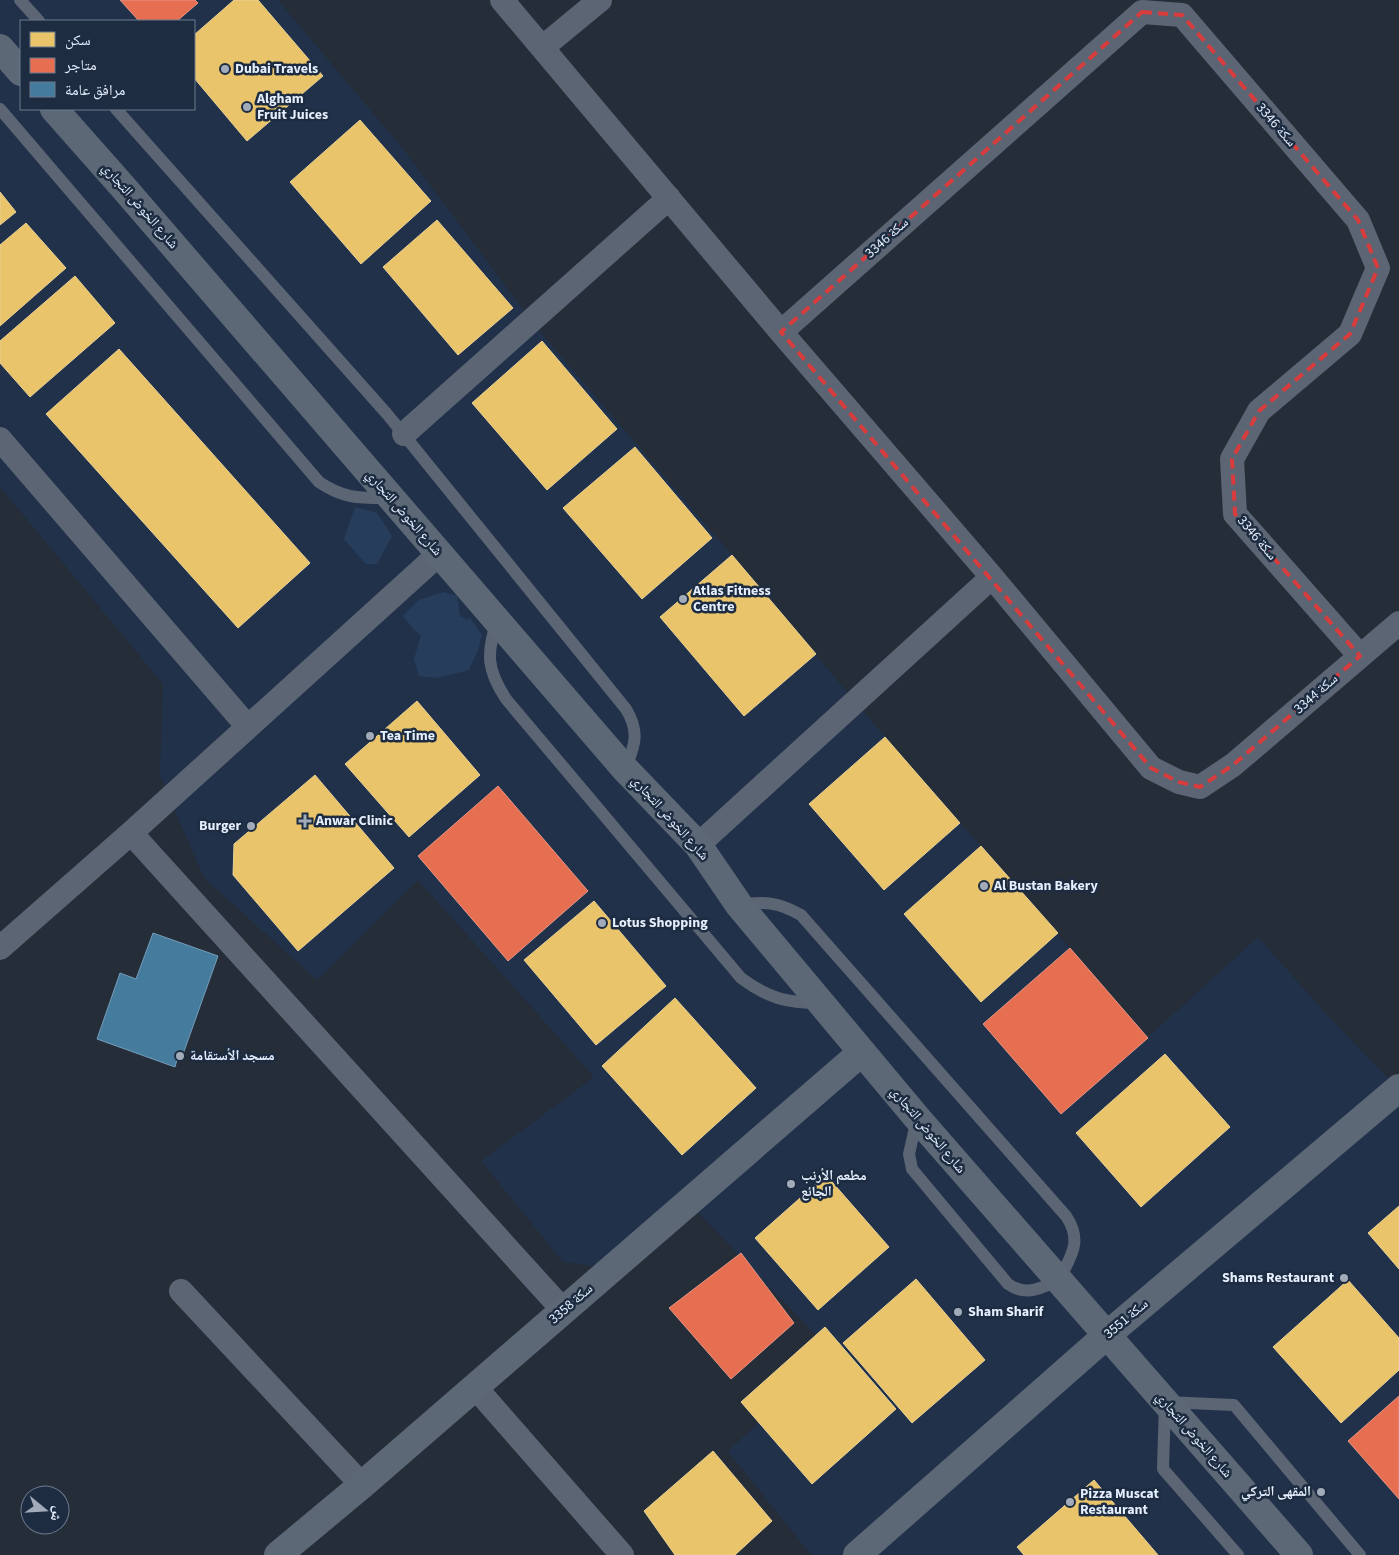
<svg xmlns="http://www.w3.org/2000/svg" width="1399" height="1555" font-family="'Source Sans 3','Noto Naskh Arabic',sans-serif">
<rect width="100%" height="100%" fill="#252d39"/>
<path fill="#21314a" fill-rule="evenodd" d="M 0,0 L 278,0 L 404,150 L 537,328 L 732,555 L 885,737 L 1148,1037 L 1258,937 L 1330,1018 L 1399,1089 L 1399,1555 L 811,1555 L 728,1451 L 833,1353 L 682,1196 L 602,1267 L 563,1262 L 481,1161 L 594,1077 L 418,880 L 317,980 L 204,878 L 160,776 L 163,684 L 0,487 ZM 21,21 L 194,21 L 194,109 L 21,109 Z"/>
<path fill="#273d5c" d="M 355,507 L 377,513 L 392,536 L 377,564 L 366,564 L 344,539 Z
M 443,592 L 457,596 L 460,616 L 468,620 L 469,618 L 471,619 L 482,635 L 478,650 L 469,670 L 437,678 L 419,676 L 414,659 L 421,635 L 415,631 L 403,616 L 419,600 Z"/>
<path fill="#e9c46a" stroke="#e8d196" d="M 234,0 L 258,0 L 323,76 L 247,141 L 194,78 L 194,35 Z
M 360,120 L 431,201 L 361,264 L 290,182 Z
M 0,192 L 16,212 L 0,225 Z
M 437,220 L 513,308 L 458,355 L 383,267 Z
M 26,223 L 66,268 L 0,326 L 0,245 Z
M 75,276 L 115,323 L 30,397 L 0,363 L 0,341 Z
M 542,341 L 617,429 L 547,490 L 472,403 Z
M 119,349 L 310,563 L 238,628 L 46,414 Z
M 635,447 L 712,538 L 642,599 L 563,508 Z
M 732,555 L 816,654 L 744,716 L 660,617 Z
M 417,701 L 480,775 L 409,837 L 345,764 Z
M 885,737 L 960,823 L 884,890 L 809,804 Z
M 315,775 L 394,868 L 298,951 L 233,875 L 234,844 Z
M 981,846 L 1058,933 L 981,1002 L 904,914 Z
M 594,901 L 666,986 L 596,1045 L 524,960 Z
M 675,998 L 756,1088 L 682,1155 L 602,1066 Z
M 1165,1054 L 1230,1127 L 1141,1207 L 1076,1133 Z
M 826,1175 L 889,1247 L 818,1310 L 755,1238 Z
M 1399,1206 L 1399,1269 L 1368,1233 Z
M 916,1279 L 985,1360 L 912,1423 L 843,1343 Z
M 1348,1280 L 1399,1338 L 1399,1370 L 1341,1423 L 1273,1347 Z
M 825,1327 L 896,1409 L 812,1484 L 741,1402 Z
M 713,1451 L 772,1521 L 735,1555 L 675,1555 L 644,1511 Z
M 1094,1480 L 1158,1555 L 1024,1555 L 1017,1547 Z"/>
<path fill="#e76f51" stroke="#e69585" d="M 120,0 L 195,0 L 198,3 L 177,21 L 139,21 Z
M 498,786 L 588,891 L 508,961 L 418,856 Z
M 1070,948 L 1148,1038 L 1061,1114 L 983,1024 Z
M 741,1253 L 794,1323 L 731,1379 L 669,1308 Z
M 1399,1396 L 1399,1499 L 1348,1441 Z"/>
<path fill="#457b9d" stroke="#759eba" d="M 153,933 L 218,956 L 182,1057 L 178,1056 L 175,1067 L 97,1039 L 120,973 L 136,979 Z"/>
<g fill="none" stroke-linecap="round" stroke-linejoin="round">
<path stroke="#5b6573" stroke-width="12" d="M 20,0 L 39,21
M 0,109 L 319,482 C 344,499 360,498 389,498
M 116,109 L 387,414 L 626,709 C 640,732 635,746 625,769
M 497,621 C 486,654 487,670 506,699 L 741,978 C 768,998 786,1003 820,1003
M 739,905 C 764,901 778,902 801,915 L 1066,1216 C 1083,1241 1071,1256 1059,1280 C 1041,1288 1026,1297 1008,1284 L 912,1169 L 909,1154 L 917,1119
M 1238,1555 L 1163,1469 L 1165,1402 L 1234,1405 L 1360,1555"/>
<path stroke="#5b6573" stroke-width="24" d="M 502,0 L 781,332 L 992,577 L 1151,768 L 1179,782 L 1200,787 L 1233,765 L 1399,623
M 543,47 L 600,0
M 781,332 L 1142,12 L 1182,15 L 1358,220 L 1378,268 L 1350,334 L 1259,411 L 1232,459 L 1235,514 L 1360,656
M 404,434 L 669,198
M 0,439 L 248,727
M 131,833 L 563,1310
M 698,845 L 992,577
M 0,948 L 131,833 L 439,554
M 181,1291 L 362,1485
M 475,1387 L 622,1555"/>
<path stroke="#5c6876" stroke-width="28" d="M 0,48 L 21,72
M 54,109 L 123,187 L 625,769 L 698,845 L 739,905 L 918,1119 L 1299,1555
M 278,1555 L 362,1485 L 862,1052
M 857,1555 L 1107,1335 L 1399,1088"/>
</g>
<path fill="none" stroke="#d83c3d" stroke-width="4" stroke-dasharray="10 6" stroke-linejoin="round" d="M 1142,12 L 1182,15 L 1358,220 L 1378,268 L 1350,334 L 1259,411 L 1232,459 L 1235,514 L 1360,656 L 1233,765 L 1200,787 L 1179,782 L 1151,768 L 781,332 Z"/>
<g fill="#a2abb9" stroke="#1d2c41" stroke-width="2">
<circle cx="225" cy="69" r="5"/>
<circle cx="247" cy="107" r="5"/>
<circle cx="683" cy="599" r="5"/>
<circle cx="370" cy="736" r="5"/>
<path d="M302.5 813.5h5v5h5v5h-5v5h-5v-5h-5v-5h5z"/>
<circle cx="251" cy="826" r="5"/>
<circle cx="984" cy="886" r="5"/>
<circle cx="602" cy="923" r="5"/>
<circle cx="180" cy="1056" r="5"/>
<circle cx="791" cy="1184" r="5"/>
<circle cx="1344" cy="1278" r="5"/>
<circle cx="958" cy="1312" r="5"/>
<circle cx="1321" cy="1492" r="5"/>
<circle cx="1070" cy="1502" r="5"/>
</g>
<g text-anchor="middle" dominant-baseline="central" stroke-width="5" stroke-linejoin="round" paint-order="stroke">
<g font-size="14" font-weight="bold" fill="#e5effe" stroke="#1d2c41" text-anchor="start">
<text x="235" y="69">Dubai Travels</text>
<text x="257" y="99">Algham<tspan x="257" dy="16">Fruit Juices</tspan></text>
<text x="693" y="591">Atlas Fitness<tspan x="693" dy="16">Centre</tspan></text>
<text x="380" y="736">Tea Time</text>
<text x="316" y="821">Anwar Clinic</text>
<text x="241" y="826" text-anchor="end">Burger</text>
<text x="994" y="886">Al Bustan Bakery</text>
<text x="612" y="923">Lotus Shopping</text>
<text x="190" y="1056">مسجد الأستقامة</text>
<text x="801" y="1176">مطعم الأرنب<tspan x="801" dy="16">الجائع</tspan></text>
<text x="1334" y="1278" text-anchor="end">Shams Restaurant</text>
<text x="968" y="1312">Sham Sharif</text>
<text x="1311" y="1492" text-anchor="end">المقهى التركي</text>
<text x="1080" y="1494">Pizza Muscat<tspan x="1080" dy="16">Restaurant</tspan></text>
</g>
<g font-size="14" fill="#e5effe" stroke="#1d2c41">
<text transform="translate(1276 125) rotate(49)">سكة 3346</text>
<text transform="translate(140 206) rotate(49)">شارع الخوض التجاري</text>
<text transform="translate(887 238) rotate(-42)">سكة 3346</text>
<text transform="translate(404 513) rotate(49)">شارع الخوض التجاري</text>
<text transform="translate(1257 538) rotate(50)">سكة 3346</text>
<text transform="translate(1316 694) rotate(-41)">سكة 3344</text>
<text transform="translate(670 818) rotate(48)">شارع الخوض التجاري</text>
<text transform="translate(928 1130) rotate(50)">شارع الخوض التجاري</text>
<text transform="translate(571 1304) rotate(-41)">سكة 3358</text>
<text transform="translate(1126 1319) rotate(-40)">سكة 3551</text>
<text transform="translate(1194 1435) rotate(49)">شارع الخوض التجاري</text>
</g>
</g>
<rect x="20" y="20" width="175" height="90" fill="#1d2c41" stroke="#6d7a8d"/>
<rect x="30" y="32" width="25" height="15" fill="#e9c46a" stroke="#6d7a8d"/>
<text x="65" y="45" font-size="15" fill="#e5effe">سكن</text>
<rect x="30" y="58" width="25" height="15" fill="#e76f51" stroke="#6d7a8d"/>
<text x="65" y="70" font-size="15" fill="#e5effe">متاجر</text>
<rect x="30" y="82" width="25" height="15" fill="#457b9d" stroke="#6d7a8d"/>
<text x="65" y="95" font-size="15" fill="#e5effe">مرافق عامة</text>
<g transform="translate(45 1510) rotate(108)"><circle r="24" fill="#1d2c41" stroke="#6d7a8d"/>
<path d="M0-4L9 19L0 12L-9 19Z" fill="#a2abb9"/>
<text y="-8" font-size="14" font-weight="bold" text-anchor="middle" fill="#e5effe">ش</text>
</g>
</svg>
